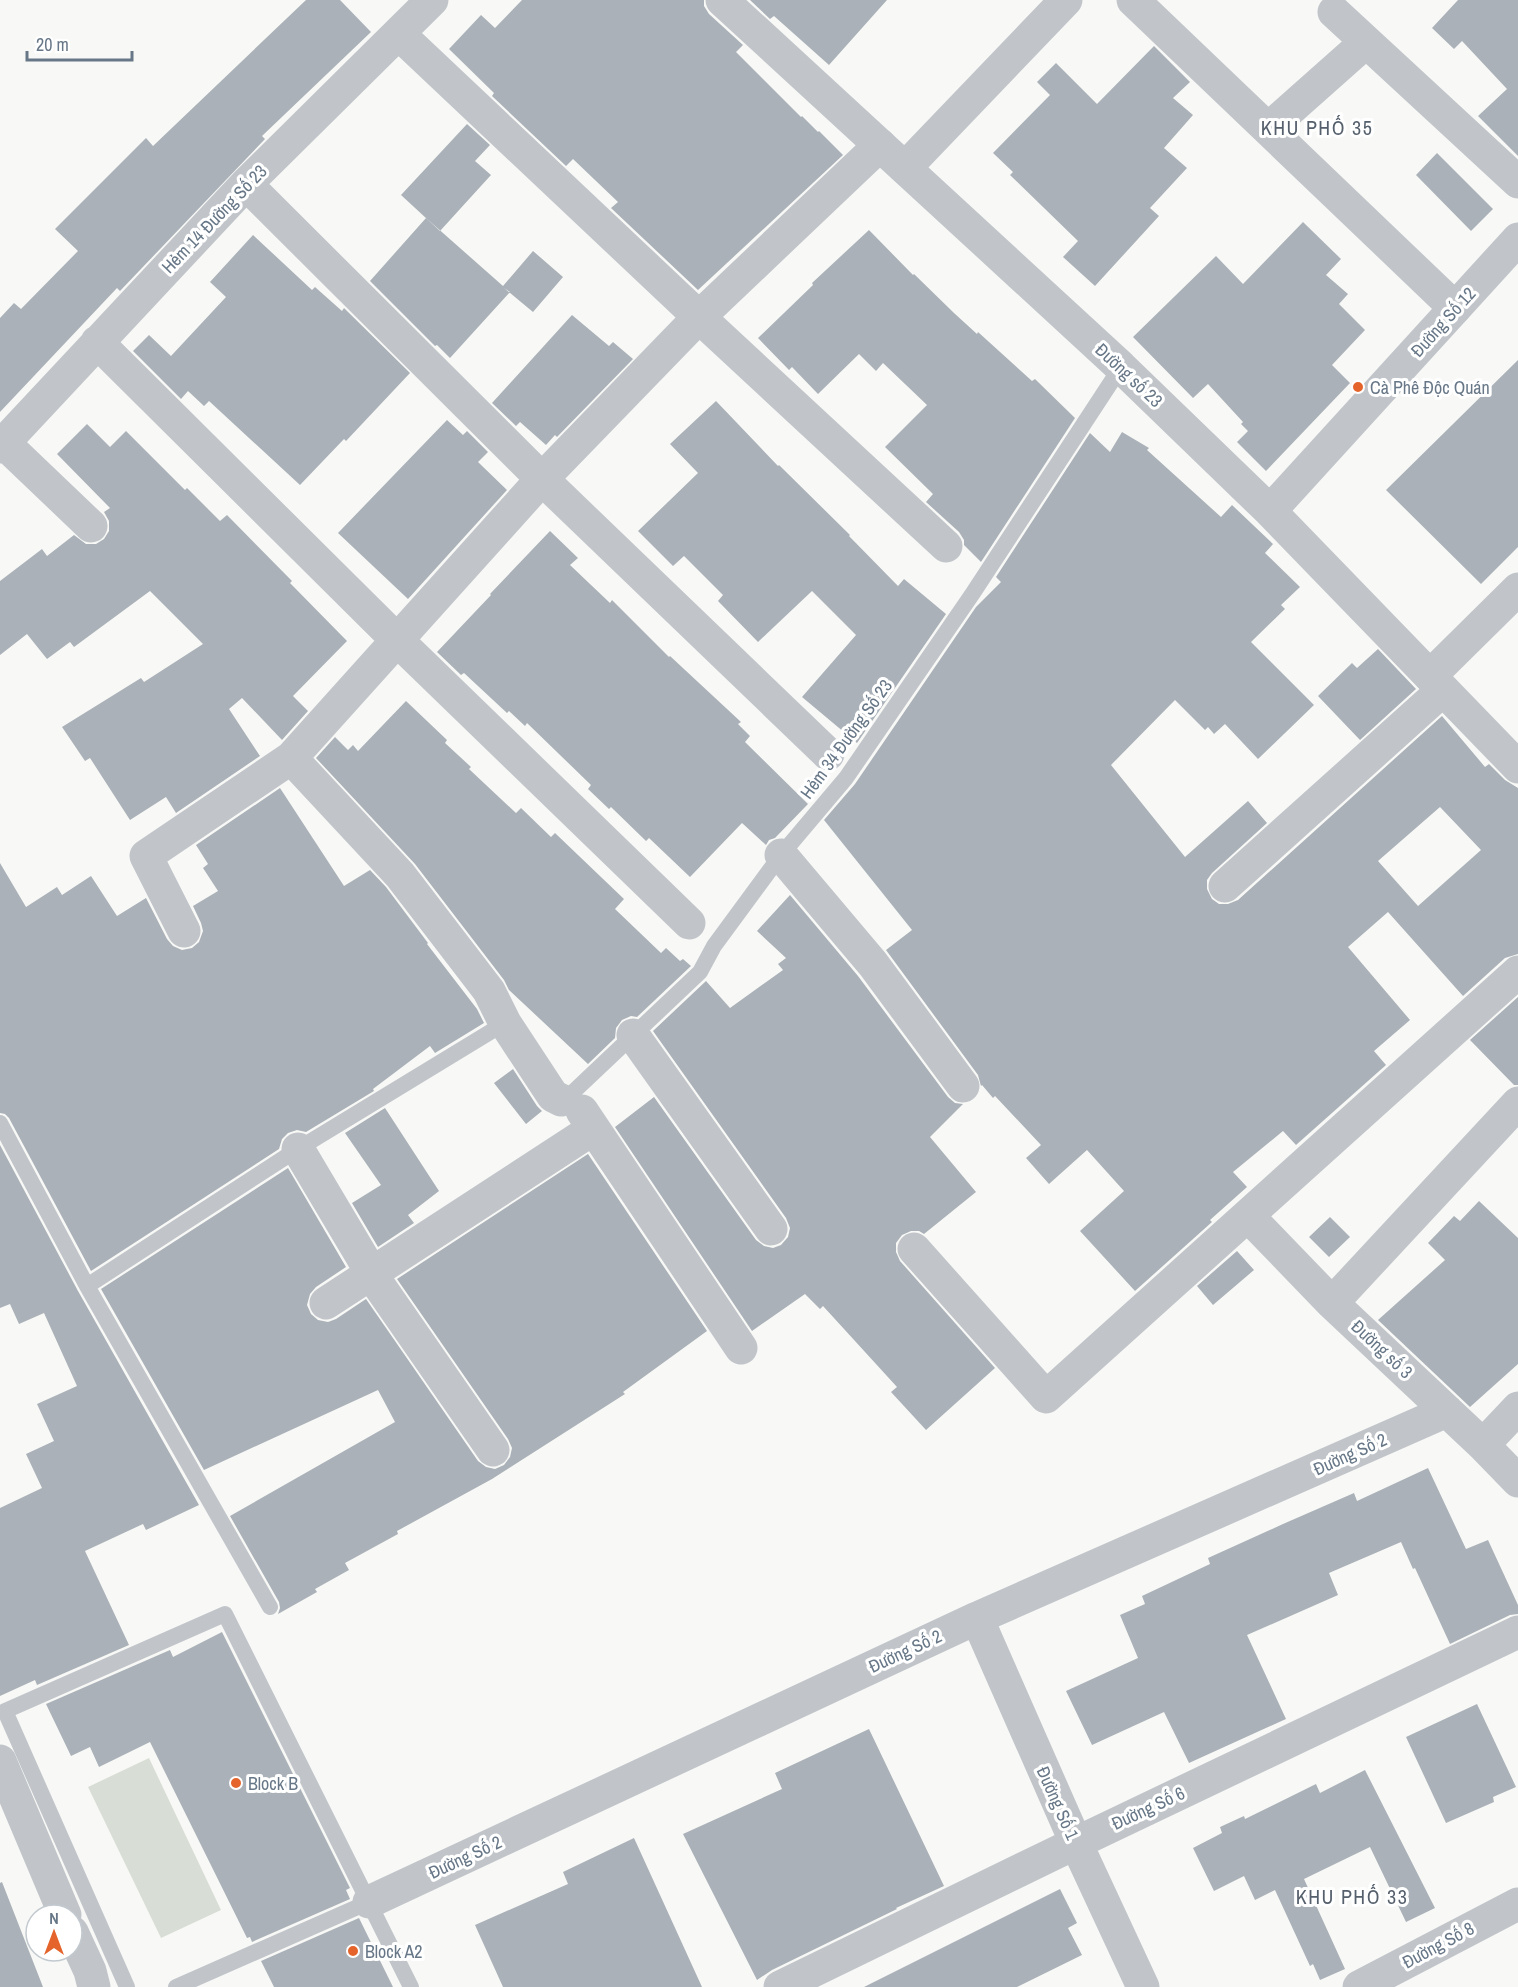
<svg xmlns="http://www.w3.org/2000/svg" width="1518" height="1987" font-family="'Archivo Narrow',sans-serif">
<rect width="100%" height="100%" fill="#f8f9f6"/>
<path fill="#d8ded5" d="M 149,1758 L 221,1910 L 161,1938 L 88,1787 Z"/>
<path fill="#aab1b8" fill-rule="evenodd" d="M 306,0 L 340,0 L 371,32 L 262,136 L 265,139 L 120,291 L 117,288 L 0,412 L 0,318 L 14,303 L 21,309 L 78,251 L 55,229 L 146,138 L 153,146 Z
M 522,0 L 704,0 L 704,6 L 709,14 L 743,45 L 736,52 L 801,117 L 802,116 L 818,132 L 819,131 L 843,155 L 698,290 L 611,208 L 618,202 L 573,159 L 566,166 L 492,96 L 494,93 L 449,49 L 481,15 L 495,28 Z
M 750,0 L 887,0 L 829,65 L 774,16 L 770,19 Z
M 1458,0 L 1518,0 L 1518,156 L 1478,116 L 1507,89 L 1462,41 L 1454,49 L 1432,28 Z
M 1154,46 L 1190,82 L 1173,98 L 1193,115 L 1164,148 L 1187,168 L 1150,208 L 1159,216 L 1095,286 L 1063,257 L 1078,241 L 1010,175 L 1013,172 L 993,153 L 1050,95 L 1037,82 L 1056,63 L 1097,104 Z
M 467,124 L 490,145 L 475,161 L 491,175 L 440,231 L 401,195 Z
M 1437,153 L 1493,209 L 1471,231 L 1416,175 Z
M 426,218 L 503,286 L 533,251 L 563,277 L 533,312 L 504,288 L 510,292 L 450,358 L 437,345 L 435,346 L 370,281 Z
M 1303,222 L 1341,259 L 1326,275 L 1348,294 L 1339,304 L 1365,330 L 1332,365 L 1350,383 L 1266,471 L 1237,442 L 1248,431 L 1241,424 L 1243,422 L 1208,384 L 1193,398 L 1133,337 L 1216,256 L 1243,284 Z
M 869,230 L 913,275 L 914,274 L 954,313 L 977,334 L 978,332 L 1032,381 L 1035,379 L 1075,418 L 981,562 L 964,545 L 964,540 L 959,532 L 926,502 L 933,494 L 885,447 L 927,405 L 883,363 L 876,371 L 859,354 L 818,394 L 792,367 L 789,370 L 758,338 L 813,285 L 812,283 Z
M 253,235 L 312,290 L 315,287 L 342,311 L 344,308 L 410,373 L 346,441 L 344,439 L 300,485 L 209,401 L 204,406 L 188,391 L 181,399 L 133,351 L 149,335 L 171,356 L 226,297 L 210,282 Z
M 572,315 L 609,346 L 613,342 L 633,359 L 557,437 L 555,435 L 546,445 L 520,422 L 516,426 L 492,403 Z
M 1518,360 L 1518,547 L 1481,584 L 1386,490 Z
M 716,401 L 778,466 L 779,465 L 850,535 L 849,536 L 898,586 L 904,579 L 946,614 L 857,743 L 802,697 L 856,635 L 812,591 L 758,642 L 718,601 L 723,595 L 684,556 L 673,566 L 638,531 L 698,473 L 670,444 Z
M 447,420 L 463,435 L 467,431 L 488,452 L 478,462 L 507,490 L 408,599 L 338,533 Z
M 87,424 L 110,447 L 126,431 L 185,490 L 187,488 L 220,521 L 227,515 L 292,581 L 290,583 L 347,641 L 293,696 L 308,711 L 282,740 L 242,698 L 229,709 L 260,756 L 176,813 L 166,797 L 130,820 L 90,758 L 85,761 L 62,727 L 141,678 L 144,682 L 203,644 L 150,591 L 74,647 L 70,642 L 47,659 L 27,634 L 0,655 L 0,581 L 42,549 L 47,556 L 74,535 L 86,544 L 96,544 L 104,539 L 109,531 L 109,521 L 104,512 L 110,508 L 57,454 Z
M 1122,432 L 1149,448 L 1147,450 L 1221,517 L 1232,505 L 1273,544 L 1265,553 L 1300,587 L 1281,605 L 1285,609 L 1251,642 L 1314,705 L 1258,759 L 1225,724 L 1214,734 L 1208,727 L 1205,730 L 1175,700 L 1111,765 L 1185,857 L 1248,801 L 1267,823 L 1212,873 L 1207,880 L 1207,889 L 1212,899 L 1219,904 L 1228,904 L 1238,900 L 1442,716 L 1485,767 L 1489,764 L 1505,780 L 1518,788 L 1518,954 L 1505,958 L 1463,996 L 1388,912 L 1348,947 L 1410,1020 L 1374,1051 L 1386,1065 L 1296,1145 L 1283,1131 L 1233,1172 L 1247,1187 L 1210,1220 L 1212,1222 L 1135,1291 L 1080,1231 L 1124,1191 L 1087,1150 L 1049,1184 L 1026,1158 L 1041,1145 L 995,1096 L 993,1098 L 982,1085 L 981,1086 L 978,1075 L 886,950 L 912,930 L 824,820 L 855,784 L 976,607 L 1001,582 L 996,577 L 1090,433 L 1110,452 ZM 1440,807 L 1481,850 L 1418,906 L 1378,861 Z
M 550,531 L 578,558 L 570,565 L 610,603 L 612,600 L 669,657 L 670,656 L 741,722 L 738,724 L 750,736 L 745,742 L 808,804 L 775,838 L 769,840 L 766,845 L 742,823 L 690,877 L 649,838 L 646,841 L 611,807 L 609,809 L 588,789 L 591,785 L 527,723 L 525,726 L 509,711 L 507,713 L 464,673 L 461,675 L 437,652 L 491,595 L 490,594 Z
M 1378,649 L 1416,689 L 1360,740 L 1318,696 L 1352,663 L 1357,668 Z
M 406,701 L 447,740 L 445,743 L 471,767 L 469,769 L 516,813 L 521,808 L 551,837 L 555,833 L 624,899 L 615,909 L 661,953 L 666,948 L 680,961 L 683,959 L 691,966 L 637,1017 L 631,1016 L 622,1020 L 616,1028 L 615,1038 L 588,1064 L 509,990 L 504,980 L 415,864 L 316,758 L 335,737 L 348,750 L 353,745 L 358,751 Z
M 280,788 L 344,886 L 370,870 L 386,887 L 428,943 L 427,944 L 477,1009 L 484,1023 L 435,1053 L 430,1046 L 373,1089 L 374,1091 L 306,1132 L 297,1130 L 288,1133 L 282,1139 L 279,1149 L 91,1271 L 9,1118 L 5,1114 L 0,1113 L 0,863 L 26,907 L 57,887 L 62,895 L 91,876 L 117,916 L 146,898 L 167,939 L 173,946 L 182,950 L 192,948 L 199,942 L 203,931 L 201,923 L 193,906 L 218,891 L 203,868 L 208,864 L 196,845 Z
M 790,895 L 858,976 L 948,1097 L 955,1103 L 963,1104 L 930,1137 L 976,1192 L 924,1234 L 919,1231 L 911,1231 L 902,1235 L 896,1243 L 896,1252 L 900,1261 L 995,1368 L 926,1430 L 891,1392 L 897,1387 L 823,1306 L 820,1309 L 805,1294 L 752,1331 L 615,1127 L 654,1097 L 756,1240 L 764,1246 L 773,1248 L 781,1245 L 788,1237 L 790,1228 L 786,1218 L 653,1031 L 706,981 L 730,1008 L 783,970 L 778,964 L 786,958 L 757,931 Z
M 1518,997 L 1518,1085 L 1514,1085 L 1470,1040 Z
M 513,1069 L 537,1106 L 542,1111 L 526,1124 L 494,1083 Z
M 385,1108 L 439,1191 L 408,1215 L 414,1223 L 378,1247 L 352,1203 L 381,1185 L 345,1133 Z
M 0,1145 L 78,1291 L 199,1505 L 146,1530 L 143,1524 L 85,1551 L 129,1645 L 37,1685 L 35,1680 L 0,1696 L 0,1508 L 42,1488 L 26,1454 L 54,1441 L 37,1404 L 77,1386 L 44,1313 L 19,1324 L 10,1304 L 0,1308 Z
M 588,1154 L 707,1331 L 623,1392 L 625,1394 L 492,1479 L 397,1531 L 398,1534 L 345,1563 L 349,1570 L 315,1589 L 317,1592 L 278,1614 L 280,1608 L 279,1602 L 230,1516 L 395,1422 L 378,1390 L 204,1470 L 101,1289 L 288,1168 L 346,1267 L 316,1287 L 310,1294 L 307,1305 L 311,1314 L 318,1320 L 328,1322 L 336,1319 L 366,1299 L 478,1461 L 486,1467 L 495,1469 L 504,1465 L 510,1457 L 512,1448 L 508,1439 L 397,1279 Z
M 1479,1201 L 1518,1238 L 1518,1364 L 1470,1407 L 1378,1320 L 1445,1260 L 1428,1243 L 1454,1216 L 1460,1221 Z
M 1330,1217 L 1350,1237 L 1329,1257 L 1309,1237 Z
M 1237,1251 L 1254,1270 L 1213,1305 L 1197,1286 Z
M 1428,1468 L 1466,1549 L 1488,1540 L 1518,1605 L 1518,1614 L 1510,1615 L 1450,1644 L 1415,1568 L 1413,1569 L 1401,1542 L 1329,1573 L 1338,1595 L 1247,1635 L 1286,1719 L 1189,1763 L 1164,1712 L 1092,1745 L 1066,1691 L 1138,1658 L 1120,1615 L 1145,1604 L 1142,1596 L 1210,1564 L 1208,1558 L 1283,1524 L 1354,1493 L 1357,1501 Z
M 222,1632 L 350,1888 L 346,1890 L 350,1899 L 252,1942 L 250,1937 L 247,1938 L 150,1742 L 99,1767 L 90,1747 L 71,1756 L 46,1704 L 170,1650 L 173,1657 Z
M 1477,1704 L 1516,1787 L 1493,1797 L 1494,1802 L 1446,1823 L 1406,1737 Z
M 869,1729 L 944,1886 L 896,1908 L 897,1909 L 772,1970 L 757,1980 L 683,1834 L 782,1789 L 775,1773 Z
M 1365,1770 L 1435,1908 L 1406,1922 L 1370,1847 L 1304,1879 L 1345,1969 L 1320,1980 L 1313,1964 L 1310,1966 L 1275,1890 L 1255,1900 L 1244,1876 L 1214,1891 L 1193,1848 L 1222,1833 L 1220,1827 L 1244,1816 L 1245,1819 L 1316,1784 L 1320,1793 Z
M 634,1838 L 702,1987 L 503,1987 L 475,1925 L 568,1884 L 563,1872 Z
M 2,1882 L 43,1987 L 0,1987 L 0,1883 Z
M 1060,1889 L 1077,1923 L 1068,1928 L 1082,1955 L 1017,1987 L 864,1987 Z
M 359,1918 L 393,1987 L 274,1987 L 261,1961 Z"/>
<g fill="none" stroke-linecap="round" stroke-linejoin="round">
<path stroke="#c1c5ca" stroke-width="16" d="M 561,1100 L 570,1095 L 700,972 L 714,946 L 781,855 L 846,778 L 973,593 L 1121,367
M 0,1123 L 87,1286 L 270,1607
M 87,1286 L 298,1149 L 505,1023
M 127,1987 L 5,1711 L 225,1614 L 411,1987
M 176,1987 L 369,1902"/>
<path stroke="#c1c5ca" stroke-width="33" d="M 1133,0 L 1455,308
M 1334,12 L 1518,182
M 399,34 L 699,317 L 946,546
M 1268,129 L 1366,42
M 905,168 L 1066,0
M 246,184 L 542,479 L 828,754
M 97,342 L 397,640 L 689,923
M 4,443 L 91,526
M 0,447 L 246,184 L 432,0
M 1430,676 L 1518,589
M 291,758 L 400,875 L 489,991 L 505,1023 L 553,1096 L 561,1100
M 781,855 L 873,964 L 963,1086
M 1225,886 L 1443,690
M 184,931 L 146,856 L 291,758 L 542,479 L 699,317 L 880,145
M 633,1035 L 771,1229
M 582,1111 L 741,1348
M 298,1149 L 380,1287 L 493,1450
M 1248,1216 L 1332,1303 L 1483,1445 L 1518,1481
M 914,1249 L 1046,1397 L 1518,972
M 326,1303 L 593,1129
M 1332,1303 L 1518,1103
M 1483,1445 L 1518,1408
M 977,1618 L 1076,1843 L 1143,1987
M 0,1761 L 65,1915
M 369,1902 L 977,1618 L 1447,1411
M 72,1932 L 90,1971 L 94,1987
M 780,1987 L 1076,1843 L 1518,1632
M 1359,1987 L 1518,1904"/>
<path stroke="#c1c5ca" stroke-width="33" d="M 722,0 L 1121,367 L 1270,511 L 1518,767
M 1270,511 L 1518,239"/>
</g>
<g fill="#e4642b" stroke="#fff" stroke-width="2">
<circle cx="1358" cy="387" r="6"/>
<circle cx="236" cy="1783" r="6"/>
<circle cx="353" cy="1951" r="6"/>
</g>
<g text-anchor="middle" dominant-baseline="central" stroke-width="6" stroke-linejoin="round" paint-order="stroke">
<g font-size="18" fill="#677787" stroke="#fff">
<text transform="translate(214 219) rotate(-46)">Hẻm 14 Đường Số 23</text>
<text transform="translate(1443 322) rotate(-48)">Đường Số 12</text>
<text transform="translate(1129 375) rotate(43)">Đường số 23</text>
<text transform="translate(846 739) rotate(-54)">Hẻm 34 Đường Số 23</text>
<text transform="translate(1382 1349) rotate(43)">Đường số 3</text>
<text transform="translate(1350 1454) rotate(-24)">Đường Số 2</text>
<text transform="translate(905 1651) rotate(-25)">Đường Số 2</text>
<text transform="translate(1058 1803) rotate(66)">Đường Số 1</text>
<text transform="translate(1148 1808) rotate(-25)">Đường Số 6</text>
<text transform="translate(465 1857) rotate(-25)">Đường Số 2</text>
<text transform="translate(1438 1945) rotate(-28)">Đường Số 8</text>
</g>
<g font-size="18" fill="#677787" stroke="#fff" text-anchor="start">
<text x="1370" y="387">Cà Phê Độc Quán</text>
<text x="248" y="1783">Block B</text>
<text x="365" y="1951">Block A2</text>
</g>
<g font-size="20" letter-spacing="1.5" fill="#55606c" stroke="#fff">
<text x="1317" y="127">KHU PHỐ 35</text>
<text x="1352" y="1896">KHU PHỐ 33</text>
</g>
</g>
<g transform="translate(54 1933)"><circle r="28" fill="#ffffff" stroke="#c2c9cf" stroke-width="1.5"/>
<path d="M0-4.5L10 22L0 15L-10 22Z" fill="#e4642b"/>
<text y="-9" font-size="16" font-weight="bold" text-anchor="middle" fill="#677787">N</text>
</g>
<path d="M27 51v9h105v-9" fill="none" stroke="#677787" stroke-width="3"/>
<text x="36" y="51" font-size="18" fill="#677787" stroke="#ffffff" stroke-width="4.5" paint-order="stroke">20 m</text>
</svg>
